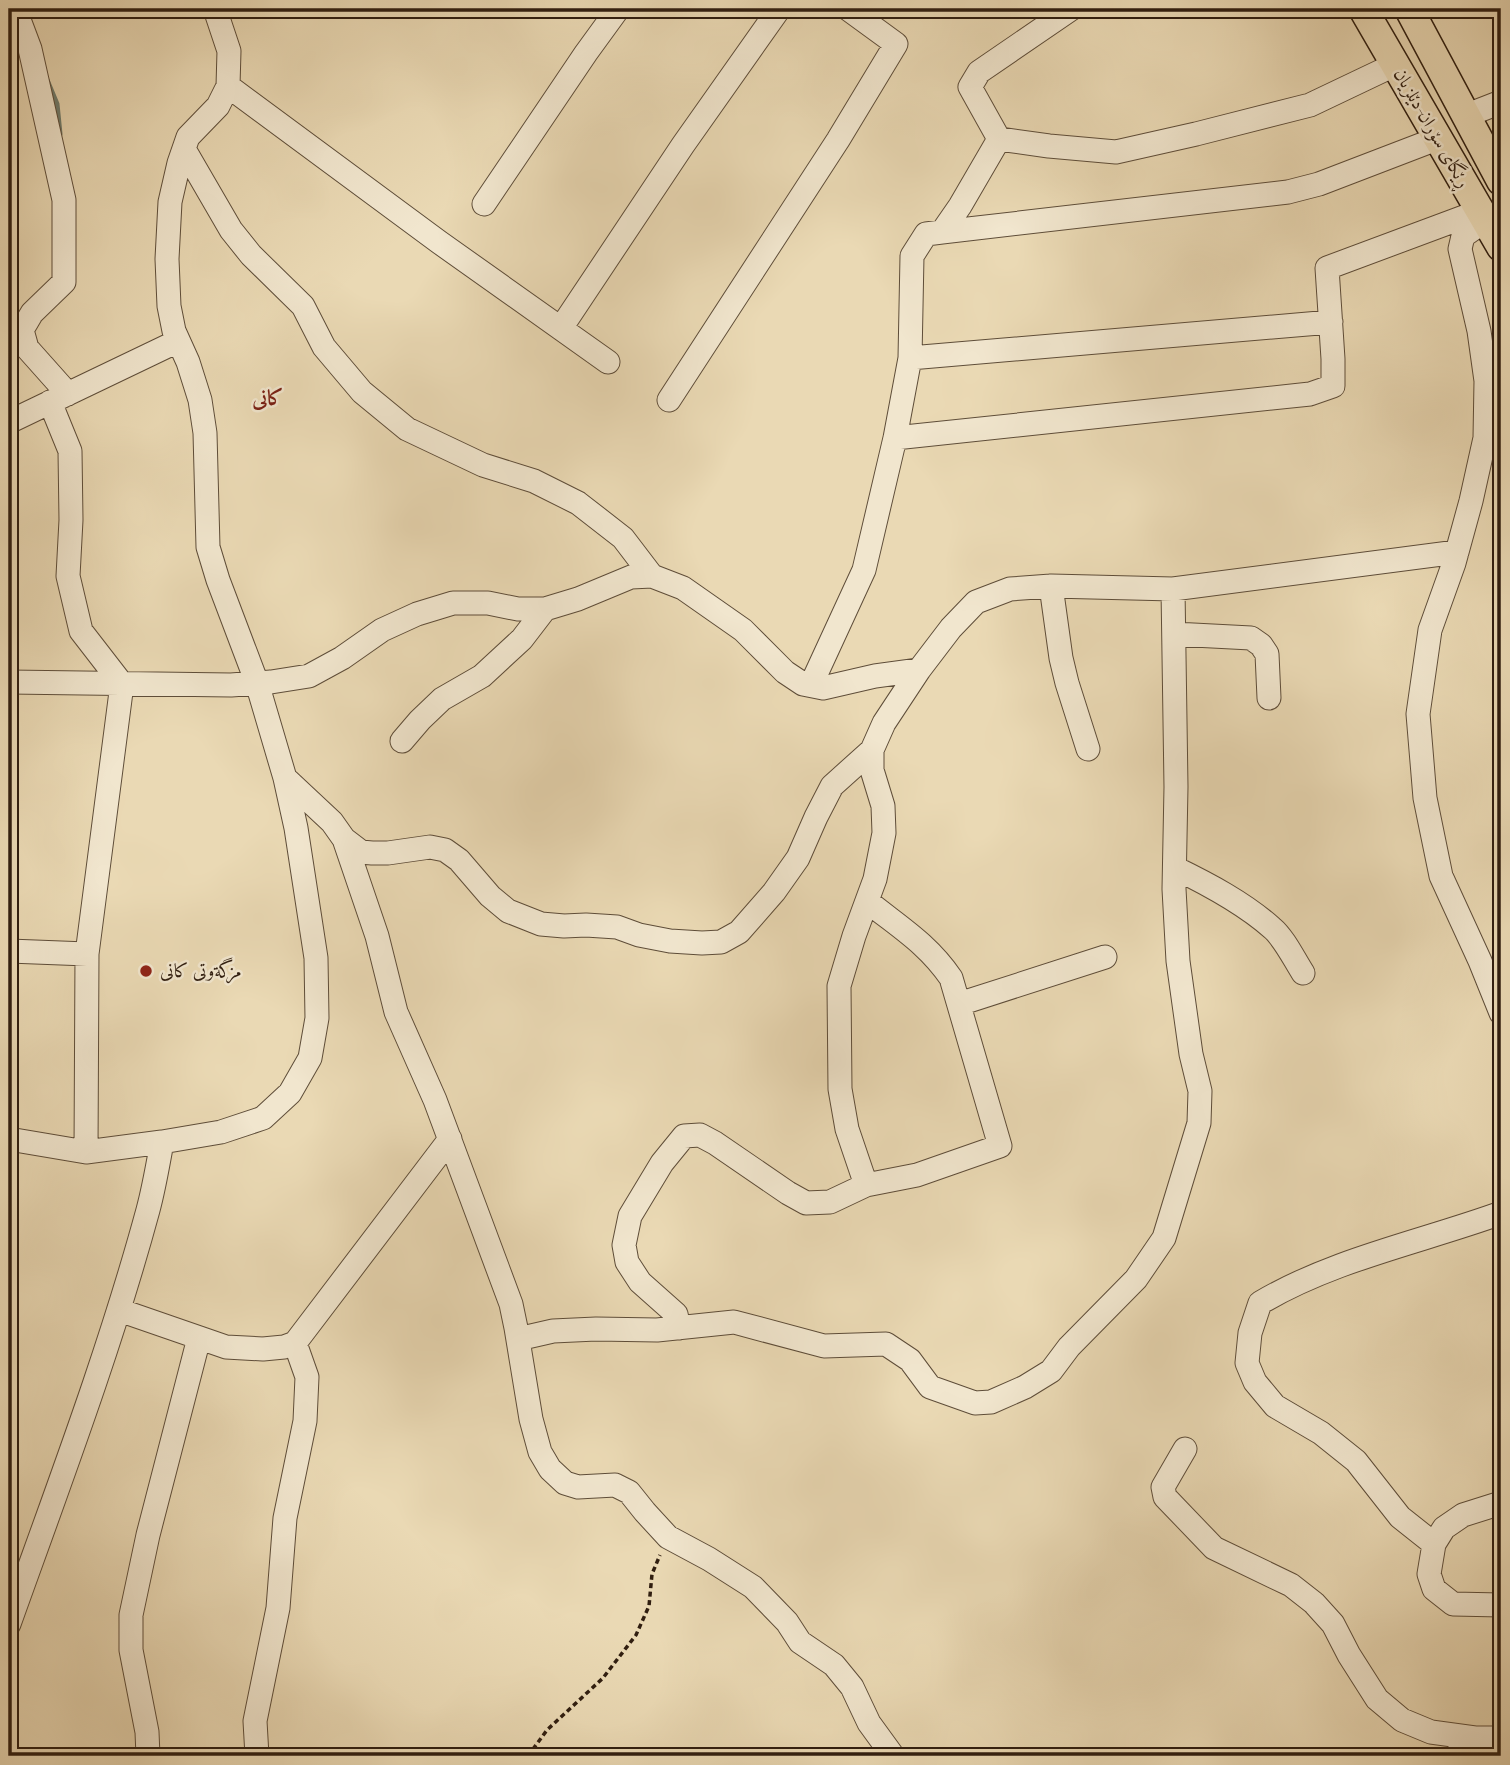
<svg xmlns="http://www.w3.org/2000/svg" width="1510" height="1765" font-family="'IM FELL French Canon',Amiri,serif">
<rect width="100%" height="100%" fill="#ead9b4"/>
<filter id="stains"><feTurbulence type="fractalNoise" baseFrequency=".00286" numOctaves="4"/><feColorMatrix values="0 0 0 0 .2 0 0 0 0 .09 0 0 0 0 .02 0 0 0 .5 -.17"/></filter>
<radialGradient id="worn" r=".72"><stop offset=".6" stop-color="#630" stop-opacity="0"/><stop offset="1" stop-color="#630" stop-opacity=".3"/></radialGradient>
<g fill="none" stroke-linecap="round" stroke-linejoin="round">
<path stroke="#6e7c6e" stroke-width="5" d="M 47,80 L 57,104 L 60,134"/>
<defs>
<path id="minor" d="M 15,9 L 30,49 L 64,200 L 64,282 L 32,313 L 22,330 L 27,348 L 68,394
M 228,86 L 439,242 L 608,362
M 1465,116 L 1501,102
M 999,139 L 1049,146 L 1116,152 L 1196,134 L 1310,105 L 1394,65
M 184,149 L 231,230 L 251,255 L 303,306 L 324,347 L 362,392 L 407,429 L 483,465 L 534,481 L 578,503 L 623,538 L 652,576
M 484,204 L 586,53 L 618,9
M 1486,220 L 1463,236 L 1460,249 L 1479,331 L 1486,381 L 1485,438 L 1471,501 L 1454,563 L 1430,630 L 1418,714 L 1425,798 L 1441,876 L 1480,961 L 1501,1013
M 942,232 L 1288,192 L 1319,184 L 1439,138
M 561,328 L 683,145 L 779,9
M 910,358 L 1331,322
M 669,400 L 838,140 L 896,44 L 848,9
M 50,402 L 70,451 L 71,520 L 68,576 L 81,631 L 122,684 L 87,954 L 86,1152
M 9,422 L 178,341
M 895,438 L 1310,394 L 1333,386 L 1333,359 L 1327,268 L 1480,211
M 1051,586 L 1061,658 L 1067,683 L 1088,749
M 1174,634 L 1251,638 L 1261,645 L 1267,654 L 1269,698
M 9,682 L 231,685 L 271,682 L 309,676 L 342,658 L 382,630 L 417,614 L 453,603 L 488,603 L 518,609 L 545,609 L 578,599 L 631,577 L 652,576 L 683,588 L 743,630 L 785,672 L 803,684 L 823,688 L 875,676 L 919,670
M 811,685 L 864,570 L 895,438 L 910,358 L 912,256 L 926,234 L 942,232 L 960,206 L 999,139 L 970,87 L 979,72 L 1071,9
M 402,741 L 420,720 L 442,699 L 482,676 L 522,639 L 545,609
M 285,778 L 332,822 L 344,839 L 377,936 L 396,1012 L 435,1100 L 511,1304 L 516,1328 L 531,1419 L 540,1452 L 550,1469 L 565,1483 L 578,1487 L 615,1485 L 629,1492 L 645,1512 L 668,1537 L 709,1559 L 753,1587 L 787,1622 L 800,1642 L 834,1665 L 852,1687 L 869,1723 L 893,1756
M 344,839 L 361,852 L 372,853 L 388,853 L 430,847 L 445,850 L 459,860 L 490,896 L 508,911 L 541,924 L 564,926 L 586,925 L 617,927 L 639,935 L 670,941 L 702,943 L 721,942 L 739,932 L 774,892 L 798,858 L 816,817 L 832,786 L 872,750
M 1175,868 C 1208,884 1244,903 1272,928 C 1284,938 1294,959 1303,973
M 9,951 L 87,954
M 959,1004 L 1105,957
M 9,1139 L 86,1152 L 162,1142 L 221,1132 L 263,1118 L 290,1093 L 310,1058 L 317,1018 L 316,958 L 296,828 L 285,778 L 257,683 L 218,580 L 208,547 L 205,433 L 200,400 L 188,362 L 174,331 L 169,306 L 167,259 L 170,202 L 179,163 L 188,137 L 218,106 L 228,86 L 229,51 L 215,9
M 866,1185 L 847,1129 L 840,1089 L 839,986 L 854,936 L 875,879 L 884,833 L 883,806 L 872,770 L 872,750 L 884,723 L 919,670 L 951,628 L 976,602 L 1010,589 L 1051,586 L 1173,589 L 1457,552
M 119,1310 L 226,1347 L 263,1349 L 284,1347 L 295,1343 L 450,1139
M 679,1328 L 676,1314 L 640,1282 L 627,1262 L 624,1245 L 630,1216 L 662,1163 L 684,1136 L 700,1135 L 715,1143 L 788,1193 L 806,1203 L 830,1202 L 866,1185 L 917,1175 L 1000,1146 L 951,978 C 927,943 899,927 867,901
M 518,1339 L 553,1331 L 596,1329 L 657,1330 L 734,1322 L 824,1346 L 886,1344 L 910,1360 L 930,1387 L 975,1403 L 991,1402 L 1025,1387 L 1051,1371 L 1069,1347 L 1136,1279 L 1164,1238 L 1199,1123 L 1200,1091 L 1191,1054 L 1178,961 L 1174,889 L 1176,787 L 1173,589
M 1185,1449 L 1163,1487 L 1165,1497 L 1214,1548 L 1291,1585 L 1314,1603 L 1333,1624 L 1349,1655 L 1377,1699 L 1402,1720 L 1431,1732 L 1475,1738 L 1501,1738
M 1501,1503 L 1463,1515 L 1444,1528 L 1434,1544 L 1429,1574 L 1434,1589 L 1453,1604 L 1501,1605
M 1434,1544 L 1400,1517 L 1356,1461 L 1321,1433 L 1275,1406 L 1255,1382 L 1247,1363 L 1250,1333 L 1260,1303 C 1334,1259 1421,1242 1501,1213
M 9,1624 C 58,1487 110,1350 148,1210 C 154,1188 158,1164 162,1142
M 148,1756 L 147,1732 L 131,1650 L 131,1615 L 148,1535 L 199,1338
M 257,1756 L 255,1721 L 278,1608 L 285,1518 L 305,1421 L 307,1377 L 295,1343
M 1457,1756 L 1465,1737"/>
<path id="major" d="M 1363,9 L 1501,247
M 1409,9 L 1501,181"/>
</defs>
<use href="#minor" stroke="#5e4d39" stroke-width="25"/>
<use href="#major" stroke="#301e10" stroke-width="31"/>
<path stroke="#301e10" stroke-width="3.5" stroke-dasharray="5 3.5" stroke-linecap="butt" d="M 528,1756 L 547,1730 L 603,1678 L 636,1635 L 649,1606 L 652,1574 L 660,1555"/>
<use href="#minor" stroke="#f1e6ce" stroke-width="23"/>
<use href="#major" stroke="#ead9b4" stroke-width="28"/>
</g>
<circle fill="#8f2418" stroke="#f1e6ce" stroke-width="2.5" cx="146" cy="971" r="7"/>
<g text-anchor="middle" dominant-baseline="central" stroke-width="5" stroke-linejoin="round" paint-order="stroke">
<g font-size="19" fill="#301e10" stroke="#f1e6ce">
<text transform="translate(1432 128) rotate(60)">ڕێگای سۆران-دێلزیان</text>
</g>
<g font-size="19" fill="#301e10" stroke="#f1e6ce" text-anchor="start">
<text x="160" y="971">مزگةوتی کانی</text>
</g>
<g font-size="21" font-weight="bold" fill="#7a1f14" stroke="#f1e6ce">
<text x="268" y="398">کانی</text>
</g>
</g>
<rect width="1510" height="1765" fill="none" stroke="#ead9b4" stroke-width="35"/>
<rect x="10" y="10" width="1489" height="1744" fill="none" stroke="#301e10" stroke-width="3.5"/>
<rect x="18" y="18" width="1475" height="1730" fill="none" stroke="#301e10" stroke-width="2"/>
<rect width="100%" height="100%" filter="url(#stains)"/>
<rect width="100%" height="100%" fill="url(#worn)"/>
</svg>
